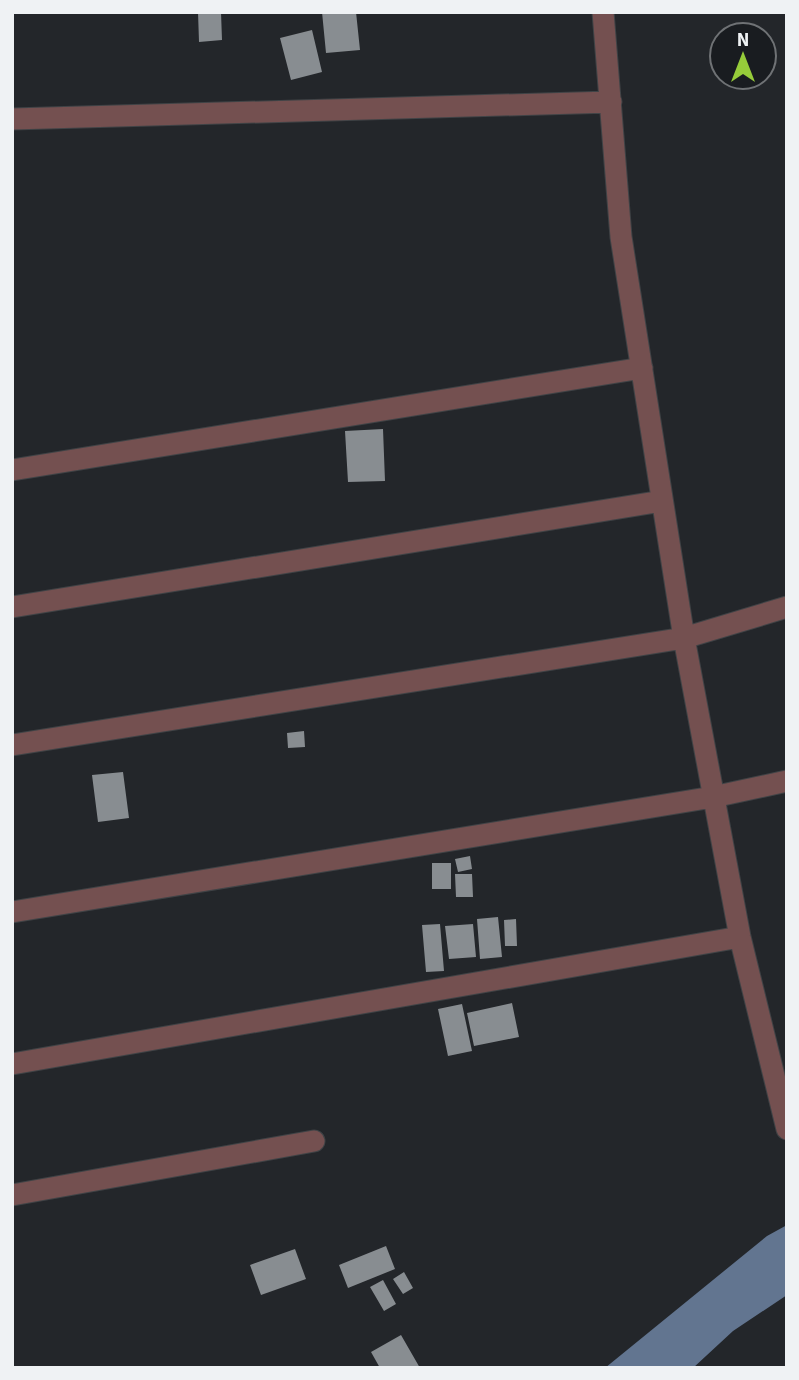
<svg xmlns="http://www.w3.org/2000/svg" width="799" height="1380" font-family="'Source Sans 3',sans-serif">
<rect width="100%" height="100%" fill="#23262a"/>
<path fill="#627590" d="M 787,1225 L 787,1295 L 733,1331 L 693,1368 L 605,1368 L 767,1236 Z"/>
<path fill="#888d91" d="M 198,12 L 221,12 L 222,40 L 199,42 Z
M 322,12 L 356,12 L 360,50 L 326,53 Z
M 312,30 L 322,72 L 291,80 L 280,38 Z
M 383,429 L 385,481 L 348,482 L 345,431 Z
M 304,731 L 305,747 L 288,748 L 287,733 Z
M 123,772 L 129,818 L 98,822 L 92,775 Z
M 470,856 L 472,869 L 458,872 L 455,859 Z
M 432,863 L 451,863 L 451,889 L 432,889 Z
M 455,874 L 472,874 L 473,897 L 456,897 Z
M 498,917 L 502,957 L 480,959 L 477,919 Z
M 516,919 L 517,946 L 505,946 L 504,920 Z
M 440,924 L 444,971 L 426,972 L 422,925 Z
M 473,924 L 476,957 L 449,959 L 445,926 Z
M 512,1003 L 519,1037 L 474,1046 L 467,1013 Z
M 462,1004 L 472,1051 L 448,1056 L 438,1009 Z
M 386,1246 L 395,1269 L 348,1288 L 339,1265 Z
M 295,1249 L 306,1279 L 261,1295 L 250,1265 Z
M 404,1272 L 413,1288 L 403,1294 L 393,1279 Z
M 383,1280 L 396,1304 L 384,1311 L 370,1287 Z
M 401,1335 L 420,1368 L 380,1368 L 371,1352 Z"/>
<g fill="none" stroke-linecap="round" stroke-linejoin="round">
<defs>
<path id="minor" d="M 603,12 L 621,237 L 684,638 L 740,937 L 787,1129
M 12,119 L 611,102
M 12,470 L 642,368
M 12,607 L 662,501
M 12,745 L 684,638 L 787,607
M 12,912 L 713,797 L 787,781
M 12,1064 L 740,937
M 12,1195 L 314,1141"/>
</defs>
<use href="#minor" stroke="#404346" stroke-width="23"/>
<use href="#minor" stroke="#745050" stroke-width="21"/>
</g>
<rect width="799" height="1380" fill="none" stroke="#eff2f4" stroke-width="28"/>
<g transform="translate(743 56)"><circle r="33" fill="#191c20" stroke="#6f7275" stroke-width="2"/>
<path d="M0-5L12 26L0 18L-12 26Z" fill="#96cc3a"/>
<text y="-10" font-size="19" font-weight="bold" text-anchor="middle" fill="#eff2f4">N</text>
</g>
</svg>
